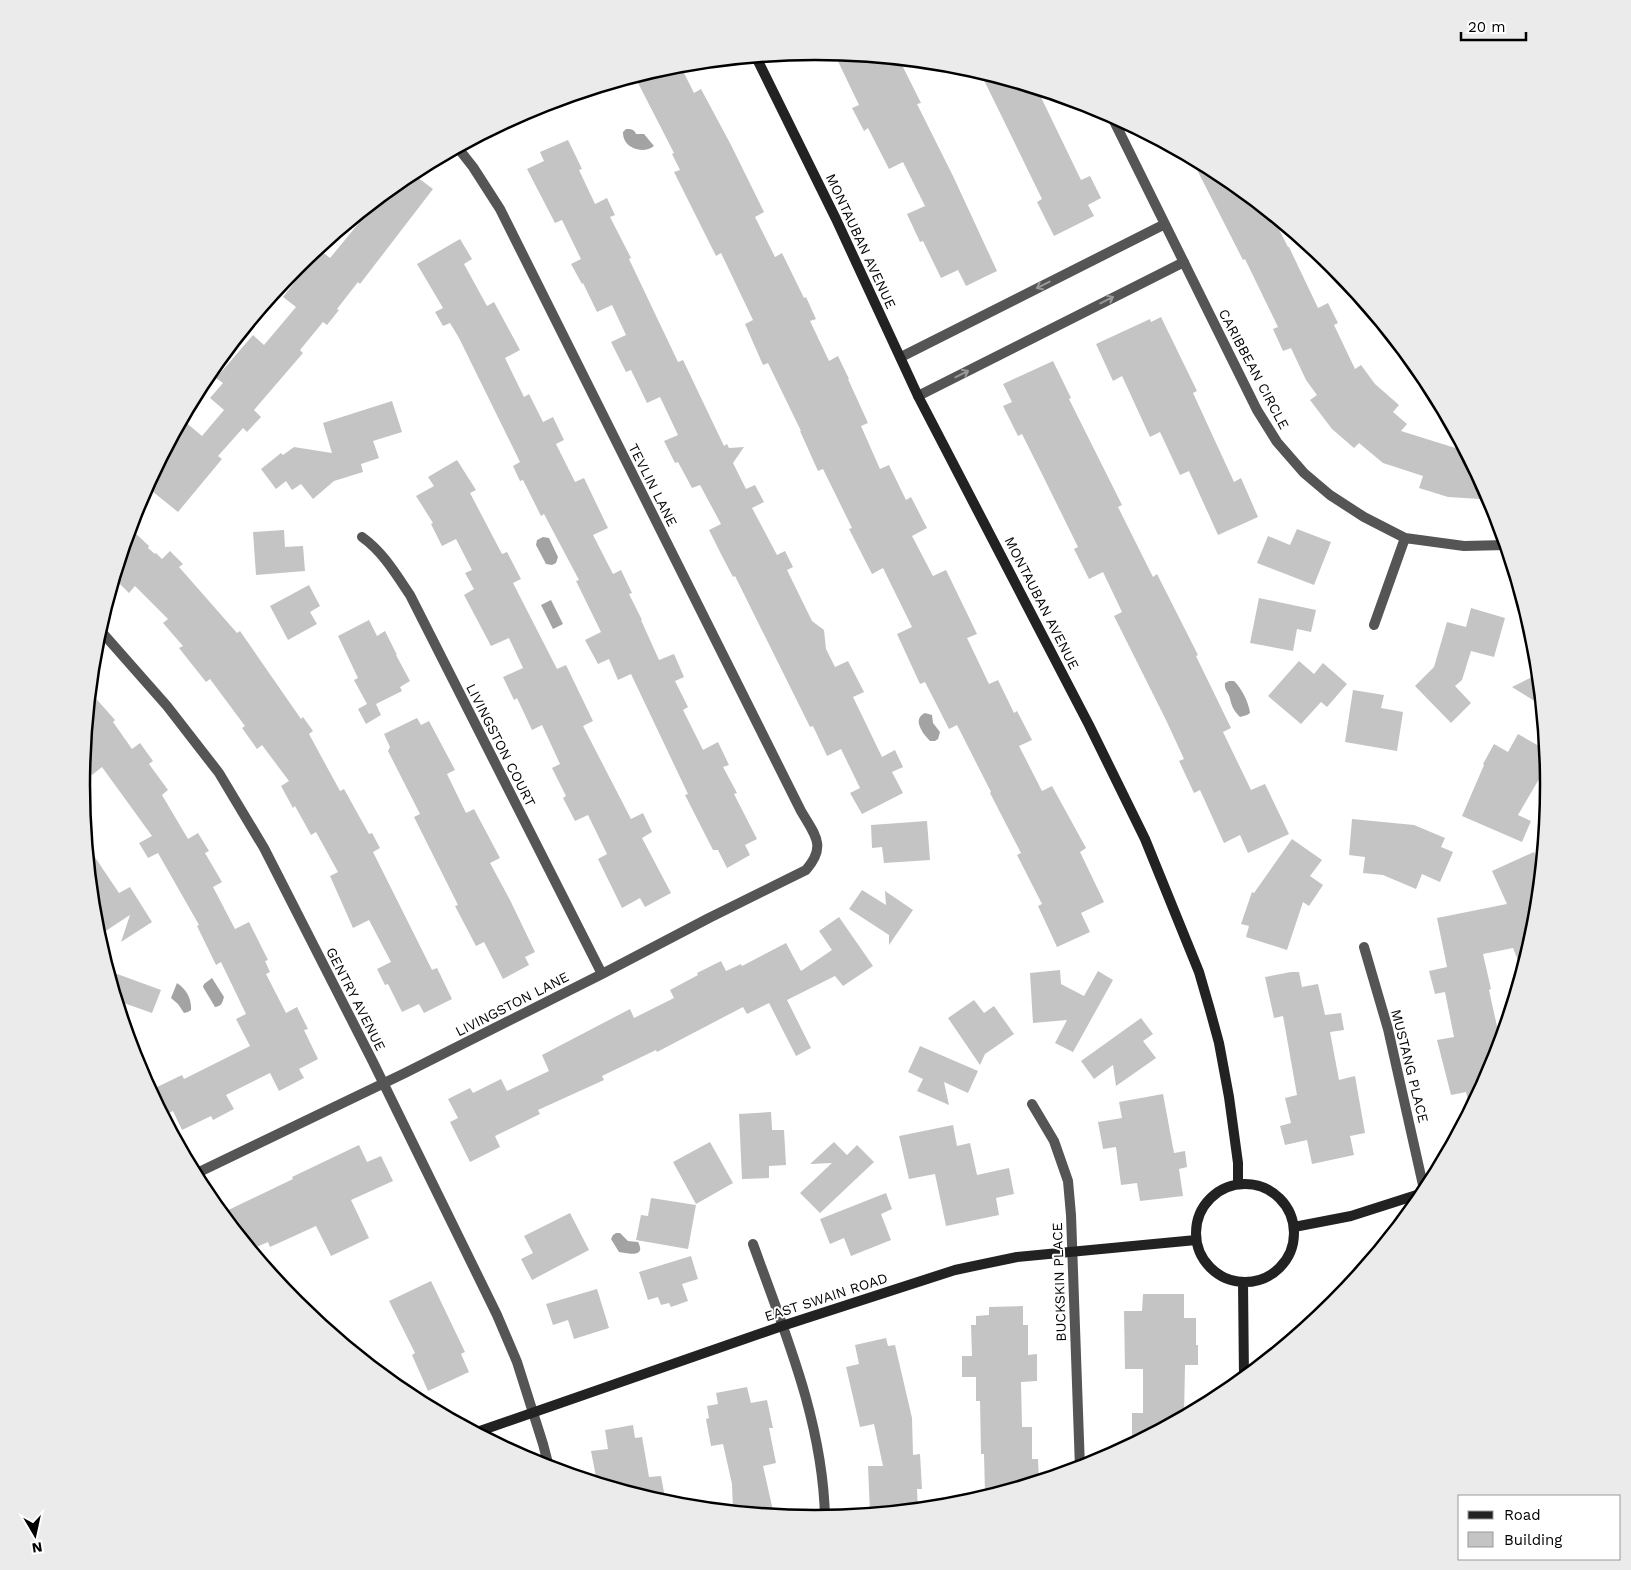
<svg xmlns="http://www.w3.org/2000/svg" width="1631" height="1570" font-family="'Work Sans',sans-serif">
<rect width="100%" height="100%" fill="#fff"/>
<path fill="#a3a3a3" d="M 626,129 C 631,129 634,129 636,134 L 644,134 L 654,146 C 643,155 622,148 623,132 Z
M 543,537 L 549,538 L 558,557 L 556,563 L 552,565 L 546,564 L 536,545 L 537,540 Z
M 551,600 L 563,624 L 553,629 L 541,605 Z
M 1229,681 L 1234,681 C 1241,687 1249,703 1250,713 L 1247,715 L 1240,717 C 1234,711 1232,707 1230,699 C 1229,692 1224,691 1225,683 Z
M 925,713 L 932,715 L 933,723 L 940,732 L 938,739 L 935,741 L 930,741 C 922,733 912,719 925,713 Z
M 212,978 L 224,997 C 222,1003 222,1006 215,1007 L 203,987 L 204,984 Z
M 177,983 C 186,989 192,999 191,1010 L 188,1012 L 184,1013 L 178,1004 L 171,998 Z
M 616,1233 L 620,1233 L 628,1241 L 638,1242 C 647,1259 626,1253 619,1252 L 611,1239 L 613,1235 Z"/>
<path fill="#c4c4c4" d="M 834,53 L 899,59 L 921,103 L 917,104 L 953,176 L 997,271 L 966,286 L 958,270 L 941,278 L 923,241 L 920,242 L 907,214 L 925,206 L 903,162 L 889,169 L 868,128 L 864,131 L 852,108 L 859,105 Z
M 673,65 L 680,65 L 694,93 L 701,89 L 731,145 L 764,212 L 755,217 L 775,257 L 782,253 L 804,298 L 806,297 L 816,319 L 810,321 L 829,361 L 838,356 L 849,379 L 848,379 L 868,423 L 861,426 L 880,469 L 889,465 L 906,500 L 911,497 L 927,528 L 912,536 L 933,576 L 946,570 L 977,634 L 967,638 L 989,684 L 998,680 L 1014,713 L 1017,711 L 1032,740 L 1019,746 L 1042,791 L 1052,786 L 1086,848 L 1080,852 L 1104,902 L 1081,913 L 1090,932 L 1057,947 L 1038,906 L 1042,904 L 1017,855 L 1021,853 L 990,793 L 991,792 L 957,725 L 949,729 L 925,682 L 920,684 L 897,634 L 912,627 L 883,568 L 872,574 L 849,529 L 852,528 L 823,469 L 818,471 L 800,431 L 801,431 L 768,363 L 763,365 L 745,324 L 753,320 L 721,253 L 716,256 L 674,172 L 680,170 L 672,154 L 674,153 L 635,77 Z
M 980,72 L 1037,89 L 1081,180 L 1090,176 L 1101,198 L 1088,205 L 1094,216 L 1054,236 L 1037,202 L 1042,199 Z
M 568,140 L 582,169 L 579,170 L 595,204 L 607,198 L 615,215 L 610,217 L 631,258 L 629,259 L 678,362 L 683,360 L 724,446 L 727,444 L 729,448 L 744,447 L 733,463 L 746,489 L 755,485 L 764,502 L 752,508 L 777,555 L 785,551 L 793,567 L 787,570 L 812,621 L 824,630 L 826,649 L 835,667 L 848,661 L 864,692 L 853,697 L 882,757 L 895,750 L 903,767 L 892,772 L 903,793 L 862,814 L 850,793 L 860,788 L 841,749 L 827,756 L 813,726 L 810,727 L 735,576 L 733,577 L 722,556 L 709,530 L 721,524 L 700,485 L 692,488 L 678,462 L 675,463 L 664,441 L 678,435 L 660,397 L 647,403 L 631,370 L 626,372 L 611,342 L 626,335 L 612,305 L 597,312 L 583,283 L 582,284 L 571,264 L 581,259 L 562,220 L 555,223 L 527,169 L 544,161 L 540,152 Z
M 1191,158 L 1223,175 L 1271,214 L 1288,247 L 1289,247 L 1318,308 L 1328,303 L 1338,323 L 1334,325 L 1355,369 L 1361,365 L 1375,384 L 1399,405 L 1393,412 L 1407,424 L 1401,431 L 1465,451 L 1482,483 L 1481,499 L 1448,497 L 1419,488 L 1423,476 L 1383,463 L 1359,443 L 1354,448 L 1332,429 L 1310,400 L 1317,395 L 1306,380 L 1291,348 L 1283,351 L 1273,329 L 1278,327 L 1245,259 L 1243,260 Z
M 413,174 L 433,189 L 360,284 L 358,282 L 337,309 L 339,310 L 327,325 L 323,322 L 300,350 L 303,353 L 254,410 L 261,417 L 247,432 L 243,428 L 218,456 L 222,459 L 178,512 L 147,487 L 183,420 L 202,436 L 224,410 L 210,398 L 223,383 L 216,378 L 253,335 L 264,345 L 296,307 L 283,297 L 320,250 L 330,258 L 363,218 L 359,215 L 404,178 L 407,181 Z
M 460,239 L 472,259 L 464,264 L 487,306 L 494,302 L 520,350 L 505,358 L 524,397 L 529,394 L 543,422 L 553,417 L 564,440 L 556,444 L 575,482 L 584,478 L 608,528 L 593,535 L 613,574 L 621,570 L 632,593 L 629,594 L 642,620 L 641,620 L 659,660 L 674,654 L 684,677 L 675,681 L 688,707 L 683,710 L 703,750 L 718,742 L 729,765 L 723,767 L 737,793 L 734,794 L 757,839 L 745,845 L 750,855 L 727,868 L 718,850 L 713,850 L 685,795 L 688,794 L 631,674 L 618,680 L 609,659 L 598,664 L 585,640 L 601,632 L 576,581 L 579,580 L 544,514 L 541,516 L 523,480 L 520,481 L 513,466 L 520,462 L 459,338 L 450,323 L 443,326 L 435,312 L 443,308 L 417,264 Z
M 1161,317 L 1197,391 L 1193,393 L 1234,482 L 1241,478 L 1258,517 L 1218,535 L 1189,471 L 1180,475 L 1160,432 L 1150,437 L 1122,376 L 1113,381 L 1096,344 L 1150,319 L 1151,322 Z
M 1053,361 L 1071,398 L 1069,399 L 1122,505 L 1118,507 L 1153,577 L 1157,574 L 1198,655 L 1196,656 L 1231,728 L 1223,732 L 1251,790 L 1265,784 L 1289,834 L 1248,853 L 1240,835 L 1224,843 L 1200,790 L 1194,793 L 1179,761 L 1184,759 L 1166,720 L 1114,616 L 1122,612 L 1103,572 L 1089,579 L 1074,549 L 1078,547 L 1041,472 L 1022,434 L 1018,436 L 1003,406 L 1012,402 L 1003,384 Z
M 392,401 L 402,432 L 373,441 L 379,458 L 361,464 L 363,472 L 334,481 L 313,499 L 301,484 L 292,490 L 286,481 L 276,489 L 261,469 L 281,453 L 283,455 L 294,447 L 332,453 L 323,423 Z
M 457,460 L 476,490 L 470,493 L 502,554 L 507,552 L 521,579 L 513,583 L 557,669 L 566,665 L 593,721 L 583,726 L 631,819 L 643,813 L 652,832 L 642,838 L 671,893 L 645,907 L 640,898 L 622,908 L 598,859 L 607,854 L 588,815 L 575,821 L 563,798 L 566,796 L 552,768 L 560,764 L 542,725 L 532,730 L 517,698 L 514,700 L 503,677 L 523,668 L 509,638 L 491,646 L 464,595 L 474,589 L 465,573 L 472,570 L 456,539 L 442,546 L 431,524 L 433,523 L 416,496 L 434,486 L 428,477 Z
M 130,528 L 149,546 L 148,548 L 155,554 L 156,553 L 162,559 L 170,551 L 183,564 L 179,567 L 237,633 L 240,631 L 301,719 L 303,717 L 313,731 L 309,734 L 340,791 L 344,789 L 369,834 L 372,833 L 380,848 L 373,852 L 432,970 L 437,968 L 452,999 L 424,1013 L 419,1004 L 402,1012 L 388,984 L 385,985 L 377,969 L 391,962 L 369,920 L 353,928 L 330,876 L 338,872 L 316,832 L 311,835 L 295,806 L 293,808 L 281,786 L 289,781 L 262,745 L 257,749 L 242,728 L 245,726 L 210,679 L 206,682 L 179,648 L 183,646 L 163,623 L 168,619 L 135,586 L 129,593 L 115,579 Z
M 1297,529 L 1331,542 L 1314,585 L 1257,563 L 1268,536 L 1290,545 Z
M 284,530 L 285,547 L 303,546 L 305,571 L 256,575 L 253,532 Z
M 309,585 L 320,606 L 310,612 L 317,624 L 288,640 L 270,606 Z
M 1259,598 L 1316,610 L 1311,632 L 1297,629 L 1293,651 L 1250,643 Z
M 1471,608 L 1505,618 L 1494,657 L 1471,651 L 1462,680 L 1455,686 L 1471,703 L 1451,723 L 1415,686 L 1434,667 L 1447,622 L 1466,627 Z
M 369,620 L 377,636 L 385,631 L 397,655 L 396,655 L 410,681 L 400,687 L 402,691 L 376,704 L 381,715 L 366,724 L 358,709 L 367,704 L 354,680 L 358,678 L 338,636 Z
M 1299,661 L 1314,674 L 1323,663 L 1347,684 L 1327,707 L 1321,702 L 1301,724 L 1268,696 Z
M 1538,674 L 1540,692 L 1541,705 L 1512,687 Z
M 1353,690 L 1384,695 L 1381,708 L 1403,712 L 1397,751 L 1345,742 Z
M 91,693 L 115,720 L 113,722 L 132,749 L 140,743 L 153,761 L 149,764 L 168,790 L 162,795 L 188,839 L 198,833 L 209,851 L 205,853 L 222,882 L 213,887 L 235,929 L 249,922 L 268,960 L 265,961 L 270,972 L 266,974 L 286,1013 L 297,1007 L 308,1029 L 304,1030 L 318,1059 L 299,1069 L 304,1078 L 279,1091 L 270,1073 L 226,1095 L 234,1109 L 213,1120 L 211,1116 L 182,1130 L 173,1111 L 164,1115 L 151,1090 L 182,1075 L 184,1079 L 250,1046 L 236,1019 L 246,1014 L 221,962 L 216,965 L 197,926 L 199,925 L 158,853 L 148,858 L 139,843 L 152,836 L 102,767 L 92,775 L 84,764 Z
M 417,718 L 421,725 L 429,721 L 455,770 L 447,774 L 466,813 L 474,809 L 500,858 L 490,863 L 510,900 L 535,952 L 525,957 L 529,965 L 503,979 L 484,942 L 476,946 L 455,906 L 458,905 L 414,817 L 420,814 L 388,751 L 390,747 L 384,734 Z
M 1518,734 L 1546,750 L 1549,778 L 1542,774 L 1518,815 L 1531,821 L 1522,842 L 1462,816 L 1484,765 L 1483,764 L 1494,744 L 1508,752 Z
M 1352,819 L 1414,825 L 1445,838 L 1441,847 L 1453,852 L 1440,882 L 1422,874 L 1416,889 L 1383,875 L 1363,873 L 1365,857 L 1349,855 Z
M 927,821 L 930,860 L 884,863 L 882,847 L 872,848 L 871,825 Z
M 1292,839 L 1322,860 L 1310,876 L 1323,885 L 1309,906 L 1303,902 L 1287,950 L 1246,937 L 1249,926 L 1241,924 L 1252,892 L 1254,893 Z
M 88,847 L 119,893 L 130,887 L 152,922 L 121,942 L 130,915 L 98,936 L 96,928 Z
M 1534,852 L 1541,868 L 1535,928 L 1522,970 L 1513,948 L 1483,954 L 1491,989 L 1489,990 L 1498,1031 L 1504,1030 L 1493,1066 L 1470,1109 L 1466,1092 L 1451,1095 L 1437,1040 L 1454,1037 L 1445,992 L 1435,994 L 1429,971 L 1447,967 L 1437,918 L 1507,904 L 1492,871 Z
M 862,890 L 886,905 L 885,891 L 913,910 L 889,945 L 889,935 L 849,909 Z
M 839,917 L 873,966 L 843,986 L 835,976 L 787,1000 L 811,1048 L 796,1056 L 769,1003 L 747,1014 L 743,1007 L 657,1052 L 656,1050 L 602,1076 L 604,1080 L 538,1110 L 540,1114 L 495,1136 L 500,1147 L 470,1162 L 450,1122 L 458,1118 L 448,1099 L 470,1088 L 473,1093 L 501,1079 L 507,1091 L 549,1071 L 542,1055 L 630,1009 L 634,1018 L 674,998 L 670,990 L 698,975 L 697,973 L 721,961 L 726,971 L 741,964 L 742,966 L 786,943 L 801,971 L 832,950 L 819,931 Z
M 1060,970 L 1061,984 L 1084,996 L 1098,971 L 1113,980 L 1073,1052 L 1055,1043 L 1067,1020 L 1033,1023 L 1030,973 Z
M 109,971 L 161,990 L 152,1013 L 118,1001 Z
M 1291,972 L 1299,972 L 1302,987 L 1318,984 L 1325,1015 L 1341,1013 L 1344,1030 L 1330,1032 L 1339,1080 L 1355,1076 L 1365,1133 L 1350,1136 L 1354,1155 L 1312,1164 L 1307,1140 L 1285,1145 L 1280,1126 L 1291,1123 L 1285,1098 L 1297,1095 L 1283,1016 L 1274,1018 L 1265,977 Z
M 974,1000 L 984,1013 L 994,1006 L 1014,1034 L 985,1054 L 980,1065 L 948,1018 Z
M 1141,1018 L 1153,1034 L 1143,1041 L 1156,1058 L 1116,1086 L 1113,1065 L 1094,1079 L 1081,1061 Z
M 920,1046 L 978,1071 L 968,1093 L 944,1082 L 949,1105 L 917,1091 L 923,1079 L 908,1072 Z
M 1163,1094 L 1174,1153 L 1185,1151 L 1187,1167 L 1179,1169 L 1183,1196 L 1140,1201 L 1137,1183 L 1121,1185 L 1116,1147 L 1103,1149 L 1098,1122 L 1122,1118 L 1119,1102 Z
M 771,1112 L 772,1130 L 784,1130 L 786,1165 L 769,1166 L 769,1178 L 742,1179 L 739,1114 Z
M 953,1125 L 957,1146 L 970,1143 L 977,1175 L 1009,1168 L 1014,1194 L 996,1198 L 999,1215 L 946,1226 L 935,1174 L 909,1179 L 899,1136 Z
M 710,1142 L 733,1183 L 696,1204 L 673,1162 Z
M 834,1142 L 847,1155 L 857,1145 L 874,1162 L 820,1213 L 800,1193 L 832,1163 L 810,1164 Z
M 359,1145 L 367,1162 L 381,1156 L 393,1181 L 351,1200 L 369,1238 L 331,1256 L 316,1226 L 270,1247 L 268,1242 L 252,1249 L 222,1213 L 293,1179 L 292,1177 Z
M 886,1193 L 892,1209 L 881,1214 L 891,1240 L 851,1256 L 844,1238 L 830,1244 L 820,1219 Z
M 651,1198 L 696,1205 L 688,1249 L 636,1240 L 641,1215 L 648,1216 Z
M 570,1213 L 589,1250 L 532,1280 L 521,1259 L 533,1253 L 524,1236 Z
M 691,1256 L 698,1279 L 682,1284 L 688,1301 L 671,1307 L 669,1303 L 661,1305 L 658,1297 L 648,1300 L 639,1272 Z
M 431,1281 L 465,1352 L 461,1354 L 469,1372 L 428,1391 L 412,1355 L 415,1353 L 389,1301 Z
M 597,1289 L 609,1328 L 574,1339 L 568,1320 L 553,1325 L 546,1304 Z
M 1143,1294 L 1184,1294 L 1184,1318 L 1196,1318 L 1196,1345 L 1198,1345 L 1198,1365 L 1185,1365 L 1184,1416 L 1147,1436 L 1132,1436 L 1132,1413 L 1143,1413 L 1143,1369 L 1125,1369 L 1124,1311 L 1142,1311 Z
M 1023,1306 L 1023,1325 L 1028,1325 L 1028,1355 L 1037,1354 L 1037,1381 L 1021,1382 L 1022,1427 L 1032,1427 L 1032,1459 L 1038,1459 L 1039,1480 L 997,1493 L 985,1493 L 984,1454 L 981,1454 L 980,1401 L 976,1401 L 976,1377 L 962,1377 L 962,1356 L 972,1356 L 971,1325 L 976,1325 L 976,1316 L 989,1315 L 989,1307 Z
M 886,1338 L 888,1346 L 895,1345 L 912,1418 L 913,1455 L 920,1454 L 922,1489 L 917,1489 L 918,1509 L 870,1513 L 868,1466 L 883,1466 L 874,1424 L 860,1427 L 846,1367 L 859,1364 L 855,1345 Z
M 747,1387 L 751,1403 L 767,1400 L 773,1428 L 769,1428 L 776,1463 L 763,1466 L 774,1515 L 733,1511 L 732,1484 L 723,1444 L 711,1446 L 706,1419 L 709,1418 L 707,1406 L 718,1404 L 716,1393 Z
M 633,1425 L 635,1438 L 642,1437 L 649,1477 L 661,1476 L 666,1503 L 597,1482 L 591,1451 L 608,1449 L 605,1430 Z"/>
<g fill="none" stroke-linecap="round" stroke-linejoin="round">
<path stroke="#555" stroke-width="10" d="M 1111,115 L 1257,410 L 1277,442 L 1304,473 L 1330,495 L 1364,517 L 1405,538 L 1464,546 L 1506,545
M 901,357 L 1165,224
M 918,396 L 1184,262
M 362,537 C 383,552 396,574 410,595 L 602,974
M 1374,625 L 1405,538
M 100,630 L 167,706 L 219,773 L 264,848 L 373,1062 L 497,1315 L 517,1362 L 543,1444 L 549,1467
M 1364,947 L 1388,1029 L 1425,1194
M 1032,1104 L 1054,1141 L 1068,1181 L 1071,1215 L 1080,1468
M 195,1174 L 405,1073 L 602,974 L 709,918 L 806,870 C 827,846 815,835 801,811 L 500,209 L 473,167 L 458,148
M 753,1244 C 785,1333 823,1422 825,1518"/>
<path stroke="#222" stroke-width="10" d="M 756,57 L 836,219 L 918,396 L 1089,725 L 1145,839 L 1199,972 L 1210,1010 L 1219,1043 L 1229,1097 L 1238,1163 L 1238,1184
M1196 1233a49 49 0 1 1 98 0a49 49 0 1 1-98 0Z
M 1294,1227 L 1351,1216 L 1426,1192
M 1243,1282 L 1244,1378
M 477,1432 L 782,1326 L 955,1270 L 1017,1257 L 1196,1240"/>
</g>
<defs><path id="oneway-shaft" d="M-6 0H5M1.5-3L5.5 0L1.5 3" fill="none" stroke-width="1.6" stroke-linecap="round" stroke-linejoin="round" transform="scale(1.25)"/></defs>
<g stroke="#999">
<use href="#oneway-shaft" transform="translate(1043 285) rotate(153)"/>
<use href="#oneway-shaft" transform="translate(1107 300) rotate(-27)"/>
<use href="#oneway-shaft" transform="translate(962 374) rotate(-27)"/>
</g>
<g text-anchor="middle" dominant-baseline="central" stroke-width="4" stroke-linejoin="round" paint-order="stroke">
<g font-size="14" fill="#000" stroke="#fff">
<text transform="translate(861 241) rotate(65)">MONTAUBAN AVENUE</text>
<text transform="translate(1254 369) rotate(62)">CARIBBEAN CIRCLE</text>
<text transform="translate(653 485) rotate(63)">TEVLIN LANE</text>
<text transform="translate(1042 603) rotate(63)">MONTAUBAN AVENUE</text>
<text transform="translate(501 745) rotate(63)">LIVINGSTON COURT</text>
<text transform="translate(356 999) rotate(63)">GENTRY AVENUE</text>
<text transform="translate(512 1004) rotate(-27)">LIVINGSTON LANE</text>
<text transform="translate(1410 1066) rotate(76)">MUSTANG PLACE</text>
<text transform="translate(1059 1282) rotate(-92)">BUCKSKIN PLACE</text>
<text transform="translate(826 1297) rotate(-18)">EAST SWAIN ROAD</text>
</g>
</g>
<path d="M0 0H1631V1570H0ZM90 785a725 725 0 1 1 1450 0a725 725 0 1 1-1450 0Z" fill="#ebebeb" fill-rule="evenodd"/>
<path fill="none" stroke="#000" stroke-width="2.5" d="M90 785a725 725 0 1 1 1450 0a725 725 0 1 1-1450 0Z"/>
<rect x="1458" y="1495" width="162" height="65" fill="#ffffff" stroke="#999999"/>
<rect x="1468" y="1511" width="25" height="8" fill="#222222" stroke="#999999"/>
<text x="1504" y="1520" font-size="15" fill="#000000">Road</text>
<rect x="1468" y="1532" width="25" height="15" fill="#c4c4c4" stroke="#999999"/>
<text x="1504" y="1545" font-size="15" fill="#000000">Building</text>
<g transform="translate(35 1535) rotate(171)" stroke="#ffffff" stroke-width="4" paint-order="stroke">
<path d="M0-4L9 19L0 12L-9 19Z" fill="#000000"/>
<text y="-8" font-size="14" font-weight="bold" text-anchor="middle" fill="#000000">N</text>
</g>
<path d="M1461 32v8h65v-8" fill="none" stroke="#000000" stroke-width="2.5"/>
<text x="1468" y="32" font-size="15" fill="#000000" stroke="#ffffff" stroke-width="4" paint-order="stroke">20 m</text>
</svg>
